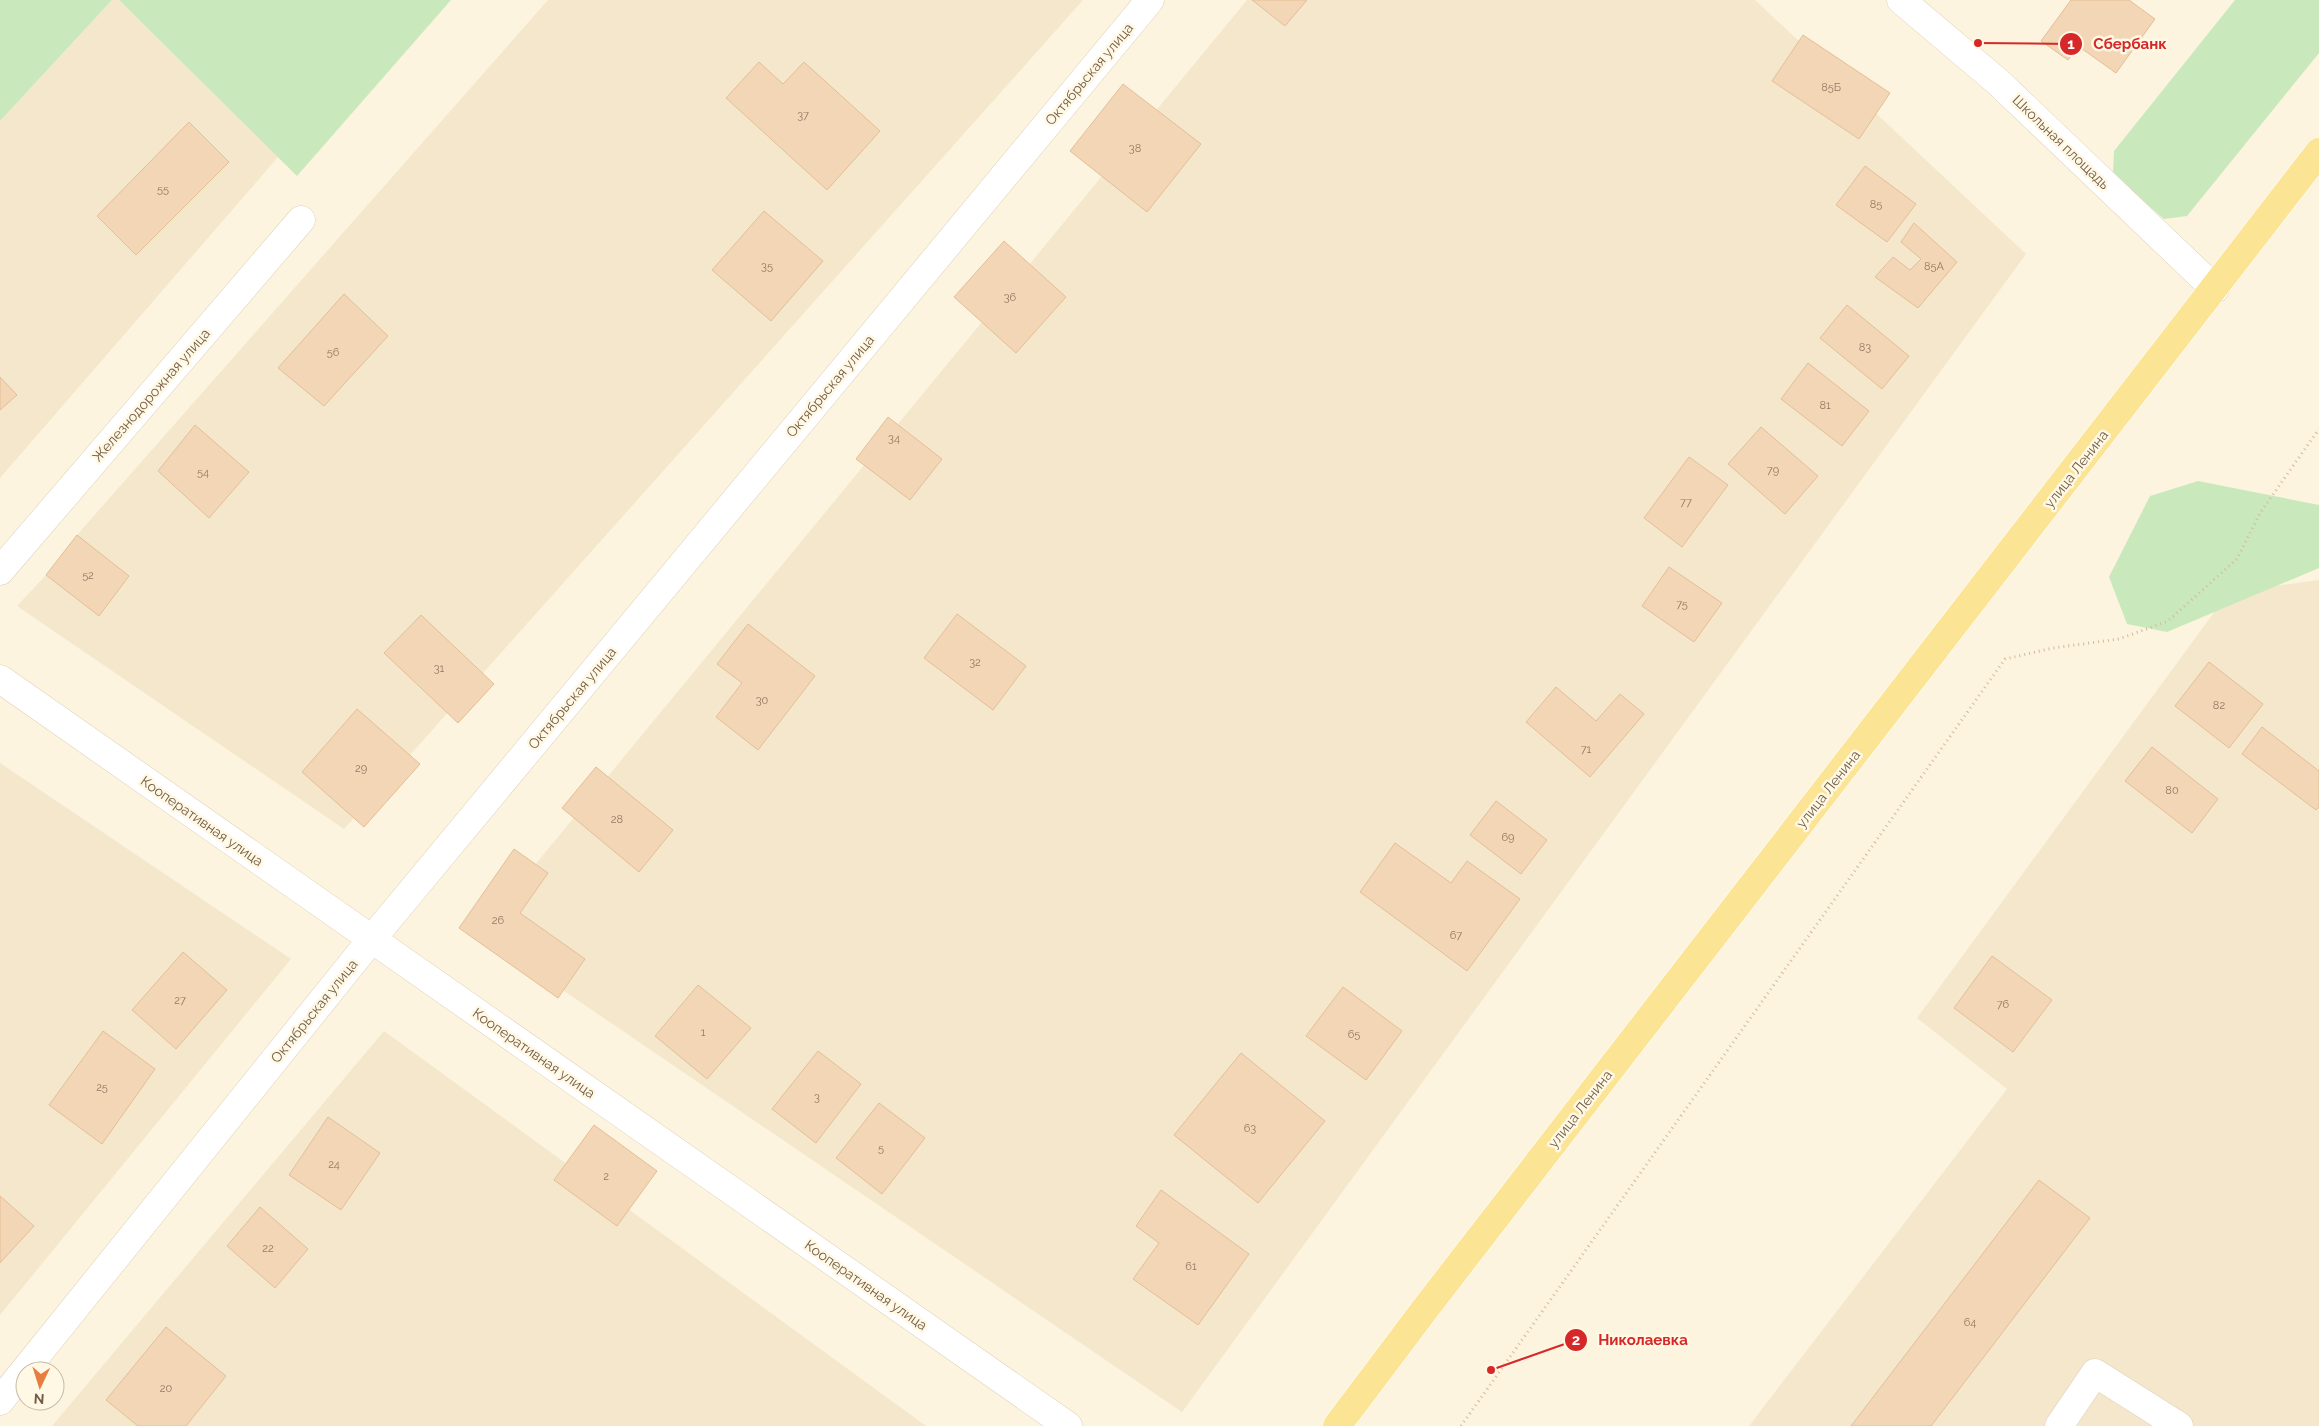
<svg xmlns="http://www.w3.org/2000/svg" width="2319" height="1426" font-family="Raleway,sans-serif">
<rect width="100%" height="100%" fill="#fcf4de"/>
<path fill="#f4e7cc" d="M 112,0 L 119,0 L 278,157 L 0,478 L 0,121 Z
M 548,0 L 1083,0 L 344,829 L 17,606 L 46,575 L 77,535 Z
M 1247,0 L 1755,0 L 2026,254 L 1182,1412 L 479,933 Z
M 2319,580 L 2319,1426 L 1749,1426 L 2007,1089 L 1917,1018 L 2229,592 Z
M 0,763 L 291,959 L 0,1315 Z
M 384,1031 L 926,1426 L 52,1426 Z"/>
<path fill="#c9e9bd" d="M 0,0 L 112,0 L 0,121 Z
M 119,0 L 451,0 L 297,176 Z
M 2235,0 L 2319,0 L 2319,53 L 2187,216 L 2164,219 L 2113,175 L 2114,151 Z
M 2198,481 L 2319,505 L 2319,568 L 2167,632 L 2127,624 L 2109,577 L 2150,496 Z"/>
<path fill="#f2d6b5" stroke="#e4be96" d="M 1252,0 L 1307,0 L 1285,26 Z
M 2071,0 L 2129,0 L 2155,19 L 2116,73 L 2078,46 L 2068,60 L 2041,41 Z
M 1803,35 L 1890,93 L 1859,139 L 1772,81 Z
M 759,62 L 783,84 L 804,62 L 880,131 L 827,190 L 726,98 Z
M 1123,84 L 1201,144 L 1147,212 L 1070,151 Z
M 189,122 L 229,162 L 136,255 L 97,216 Z
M 1865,166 L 1916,204 L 1887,242 L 1836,205 Z
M 764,211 L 823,261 L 771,321 L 712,270 Z
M 1914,223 L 1957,262 L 1918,308 L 1875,277 L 1893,257 L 1910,270 L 1921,259 L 1901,242 Z
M 1004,241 L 1066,297 L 1016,353 L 954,297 Z
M 344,294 L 388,336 L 324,406 L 278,368 Z
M 1847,305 L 1909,356 L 1882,389 L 1820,338 Z
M 1808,363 L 1869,411 L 1842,446 L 1781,399 Z
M 0,377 L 17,395 L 0,410 Z
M 888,417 L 942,459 L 910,500 L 856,459 Z
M 195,425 L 249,472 L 209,518 L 158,471 Z
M 1761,427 L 1818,476 L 1785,514 L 1728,464 Z
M 1689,457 L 1728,485 L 1682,547 L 1644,518 Z
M 77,535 L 129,576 L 99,616 L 46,575 Z
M 1669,567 L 1722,603 L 1694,642 L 1642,606 Z
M 957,614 L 1026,666 L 993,710 L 924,658 Z
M 421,615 L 494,684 L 458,723 L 384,653 Z
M 748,624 L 815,676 L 758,750 L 716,717 L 742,683 L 717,664 Z
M 2209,662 L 2263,704 L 2229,748 L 2175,706 Z
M 1556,687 L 1596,721 L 1620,694 L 1644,714 L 1590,777 L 1526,722 Z
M 357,709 L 420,764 L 364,827 L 302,772 Z
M 2262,727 L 2319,771 L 2319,807 L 2316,810 L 2242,754 Z
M 2152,747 L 2218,799 L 2192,833 L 2125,781 Z
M 596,767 L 673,830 L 639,872 L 562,808 Z
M 1496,801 L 1547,840 L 1521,874 L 1470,835 Z
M 1395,843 L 1451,883 L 1467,861 L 1520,899 L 1467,971 L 1360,892 Z
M 514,849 L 548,873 L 520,913 L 585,959 L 558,998 L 459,928 Z
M 183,952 L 227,990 L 176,1049 L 132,1010 Z
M 1992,956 L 2052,1000 L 2013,1052 L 1954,1008 Z
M 698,985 L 751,1028 L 707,1079 L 655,1036 Z
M 1343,987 L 1402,1031 L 1366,1080 L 1306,1036 Z
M 103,1031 L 155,1069 L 102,1144 L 49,1105 Z
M 818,1051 L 861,1084 L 816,1143 L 772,1109 Z
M 1241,1053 L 1325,1121 L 1258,1203 L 1174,1135 Z
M 879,1103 L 925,1138 L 882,1194 L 836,1158 Z
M 328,1117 L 380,1153 L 341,1210 L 289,1175 Z
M 594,1125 L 657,1171 L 617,1226 L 554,1180 Z
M 2039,1180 L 2090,1218 L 1931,1426 L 1851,1426 Z
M 1161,1190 L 1249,1254 L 1198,1325 L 1133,1279 L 1159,1243 L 1136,1226 Z
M 0,1196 L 34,1226 L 0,1263 Z
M 260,1207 L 308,1249 L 275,1288 L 227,1246 Z
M 166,1327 L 226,1376 L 186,1426 L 138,1426 L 106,1400 Z"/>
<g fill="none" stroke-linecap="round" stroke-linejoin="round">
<defs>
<path id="minor" d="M 1901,0 L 1998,82 L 2215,289
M 0,571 L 301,220
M 0,679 L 1068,1426
M 0,1401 L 371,940 L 1150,0
M 2059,1426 L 2095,1373 L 2179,1426"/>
<path id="major" d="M 1337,1426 L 1425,1309 L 2319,152"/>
</defs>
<use href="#minor" stroke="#e0d1ba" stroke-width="29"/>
<use href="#major" stroke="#fff" stroke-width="29"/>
<path stroke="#d6b999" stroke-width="3" stroke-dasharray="1 4" stroke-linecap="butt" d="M 1461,1426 L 2005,659 L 2053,648 L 2119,639 L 2168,621 L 2237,559 L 2260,513 L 2319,429"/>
<use href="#minor" stroke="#fff" stroke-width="28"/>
<use href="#major" stroke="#fce495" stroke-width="28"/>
</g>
<g text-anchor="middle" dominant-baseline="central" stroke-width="5" stroke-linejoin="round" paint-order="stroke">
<g font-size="11" fill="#927a62">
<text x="1831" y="87">85Б</text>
<text x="803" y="115">37</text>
<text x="1135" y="148">38</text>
<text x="163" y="189">55</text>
<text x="1876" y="204">85</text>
<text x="767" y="266">35</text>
<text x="1934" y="266">85А</text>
<text x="1010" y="297">36</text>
<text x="1865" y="347">83</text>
<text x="333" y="352">56</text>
<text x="1825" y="405">81</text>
<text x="894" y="438">34</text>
<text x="1773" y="470">79</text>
<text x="203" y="472">54</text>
<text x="1686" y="502">77</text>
<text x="88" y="575">52</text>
<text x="1682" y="604">75</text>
<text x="975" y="662">32</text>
<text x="439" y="668">31</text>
<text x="762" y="700">30</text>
<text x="2219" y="705">82</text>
<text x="1586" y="749">71</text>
<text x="361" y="768">29</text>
<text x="2172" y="790">80</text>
<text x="617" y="819">28</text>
<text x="1508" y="837">69</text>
<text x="498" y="920">26</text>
<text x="1456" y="935">67</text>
<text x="180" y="1000">27</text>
<text x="2003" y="1004">76</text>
<text x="703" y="1032">1</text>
<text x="1354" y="1034">65</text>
<text x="102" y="1087">25</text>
<text x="817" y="1097">3</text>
<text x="1250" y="1128">63</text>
<text x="881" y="1148">5</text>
<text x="334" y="1164">24</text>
<text x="606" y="1176">2</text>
<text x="268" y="1248">22</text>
<text x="1191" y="1266">61</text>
<text x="1970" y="1322">64</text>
<text x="166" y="1388">20</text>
</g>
<g font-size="14" fill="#725c46" stroke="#fff8e4">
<text transform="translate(1089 74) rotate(-50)">Октябрьская улица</text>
<text transform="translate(2061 142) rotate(44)">Школьная площадь</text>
<text transform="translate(830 386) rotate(-50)">Октябрьская улица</text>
<text transform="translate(151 395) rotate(-49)">Железнодорожная улица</text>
<text transform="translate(2076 469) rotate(-52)">улица Ленина</text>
<text transform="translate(572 698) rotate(-50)">Октябрьская улица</text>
<text transform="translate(1828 789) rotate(-52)">улица Ленина</text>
<text transform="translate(202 821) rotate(35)">Кооперативная улица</text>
<text transform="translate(314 1011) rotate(-51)">Октябрьская улица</text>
<text transform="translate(534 1053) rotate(35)">Кооперативная улица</text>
<text transform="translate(1580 1109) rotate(-52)">улица Ленина</text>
<text transform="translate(866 1285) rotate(35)">Кооперативная улица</text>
</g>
</g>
<path fill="none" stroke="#d62828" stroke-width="2" d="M1978 43L2071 44M1491 1370L1576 1340"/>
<g fill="#d62828" stroke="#fff8e4" stroke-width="2">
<circle cx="1978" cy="43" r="5"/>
<circle cx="1491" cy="1370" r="5"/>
<circle cx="2071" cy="44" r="12"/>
<circle cx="1576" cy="1340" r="12"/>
</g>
<g font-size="15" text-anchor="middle" font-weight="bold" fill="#fff">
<text x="2071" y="49">1</text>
<text x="1576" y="1345">2</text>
</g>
<g font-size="15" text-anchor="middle" font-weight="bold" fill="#d62828" stroke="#fff8e4" stroke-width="5" stroke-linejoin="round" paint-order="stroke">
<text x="2130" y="49">Сбербанк</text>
<text x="1643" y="1345">Николаевка</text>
</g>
<g transform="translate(40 1386) rotate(184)"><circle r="24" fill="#fff8e4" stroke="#c7baa5"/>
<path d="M0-4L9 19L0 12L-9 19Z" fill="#e87d41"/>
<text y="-8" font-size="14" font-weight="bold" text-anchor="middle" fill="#725c46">N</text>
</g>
</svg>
